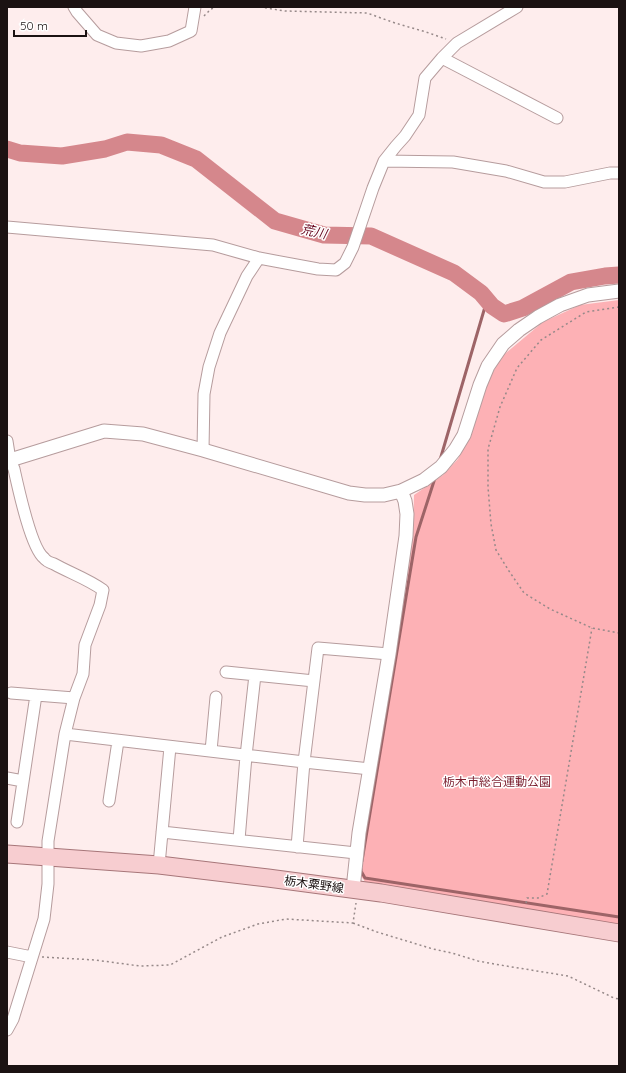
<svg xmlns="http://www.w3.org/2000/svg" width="626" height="1073" font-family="Quicksand,'Noto Sans JP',sans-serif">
<rect width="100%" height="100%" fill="#feeded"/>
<path fill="#fdb1b5" d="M 619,300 L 619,926 L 368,886 L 361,876 L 358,868 L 413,534 L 414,495 L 443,475 L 458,459 L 473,426 L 486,386 L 501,357 L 543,322 L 580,305 Z"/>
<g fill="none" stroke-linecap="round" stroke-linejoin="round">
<path stroke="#9d6467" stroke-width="3" d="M 440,460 L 487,300
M 362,861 L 416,537 L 435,478
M 361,869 L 361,871 L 365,878 L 619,917"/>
<path stroke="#d5878c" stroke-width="17" d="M 7,149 L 20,153 L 62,156 L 105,149 L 127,142 L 161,145 L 196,159 L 275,221 L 324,235 L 371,236 L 454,273 L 481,293 L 492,306 L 504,314 L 523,308 L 571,282 L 605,276 L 619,275"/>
<defs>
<path id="minor" d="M 74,7 L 77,12 L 97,35 L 116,43 L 141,46 L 169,41 L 191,31 L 195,7
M 442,58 L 557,118
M 384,161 L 453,162 L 506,171 L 544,182 L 565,182 L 610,173 L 619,173
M 7,227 L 213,245 L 259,258 L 318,269 L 336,270 L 345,263 L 353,247 L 373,188 L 384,161 L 396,146 L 405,136 L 419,115 L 425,78 L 442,58 L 457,43 L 517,7
M 7,441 L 10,460 L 14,469 C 18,487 31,548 44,558 C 46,561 51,563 54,564 C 70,573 88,579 103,590 L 100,605 L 85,645 L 83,674 L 74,698
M 203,450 L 204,394 L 209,367 L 220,333 L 247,276 L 259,258
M 226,672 L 314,681
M 65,734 L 304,762 L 370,769
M 211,751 L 216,697
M 7,778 L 23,781
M 109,801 L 118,741
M 17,822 L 36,695
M 162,832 L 356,853
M 239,840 L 246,756 L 255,675
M 297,847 L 304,762 L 318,648 L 389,654
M 159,865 L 170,747
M 7,952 L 32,957
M 7,1030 L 13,1019 L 44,919 L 48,884 L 48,841 L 65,734 L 74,698 L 11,693"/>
<path id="tertiary" d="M 7,461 L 104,431 L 143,434 L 203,450 L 349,493 L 365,495 L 384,495 L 401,491 L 424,480 L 441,467 L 455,450 L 464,435 L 480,385 L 488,366 L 503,344 L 519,330 L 538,317 L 560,305 L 588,295 L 619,291
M 353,889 L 359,833 L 389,654 L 406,536 L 407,514 L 405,501 L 401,491"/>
<path id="primary" d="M 7,854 L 159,865 L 268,878 L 381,893 L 619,933"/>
</defs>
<use href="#minor" stroke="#b69c9d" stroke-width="13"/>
<use href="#tertiary" stroke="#b69c9d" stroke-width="15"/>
<use href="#primary" stroke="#a77679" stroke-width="19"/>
<path stroke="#968989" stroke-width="1.5" stroke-dasharray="2 3" stroke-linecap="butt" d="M 260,7 L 285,11 L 367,13 L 395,23 L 426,32 L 446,39
M 204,16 L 211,9 L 217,7
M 619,307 L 586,312 L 541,340 L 517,368 L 500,407 L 488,449 L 488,487 L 491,524 L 496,550 L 509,571 L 524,593 L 550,609 L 592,628 L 619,633
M 526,903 L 527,898 L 538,898 L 547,894 L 592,628
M 353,923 L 377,932 L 433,949 L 452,953 L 478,961 L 500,965 L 568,976 L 614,998 L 619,999
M 42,957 L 95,960 L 140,966 L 170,965 L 222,937 L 258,924 L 286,919 L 353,923 L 356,903"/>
<use href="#minor" stroke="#fff" stroke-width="11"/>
<use href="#tertiary" stroke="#fff" stroke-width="13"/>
<use href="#primary" stroke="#f7cdd0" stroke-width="17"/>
</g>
<g text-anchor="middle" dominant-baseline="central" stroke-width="3" stroke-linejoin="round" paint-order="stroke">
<g font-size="12" fill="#7b1f2f" stroke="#fff">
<text x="497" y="781">栃木市総合運動公園</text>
</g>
<g font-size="12" fill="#1b1212" stroke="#fff">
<text transform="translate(314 884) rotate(8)">栃木粟野線</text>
</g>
<g font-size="13" font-style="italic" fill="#680820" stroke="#fff">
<text transform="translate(314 231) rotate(12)">荒川</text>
</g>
</g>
<rect width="626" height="1073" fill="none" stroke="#1b1212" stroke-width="16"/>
<path d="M14 30v6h72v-6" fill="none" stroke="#1b1212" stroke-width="2"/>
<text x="20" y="30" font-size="12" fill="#1b1212" stroke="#ffffff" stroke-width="3" paint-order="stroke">50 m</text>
</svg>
